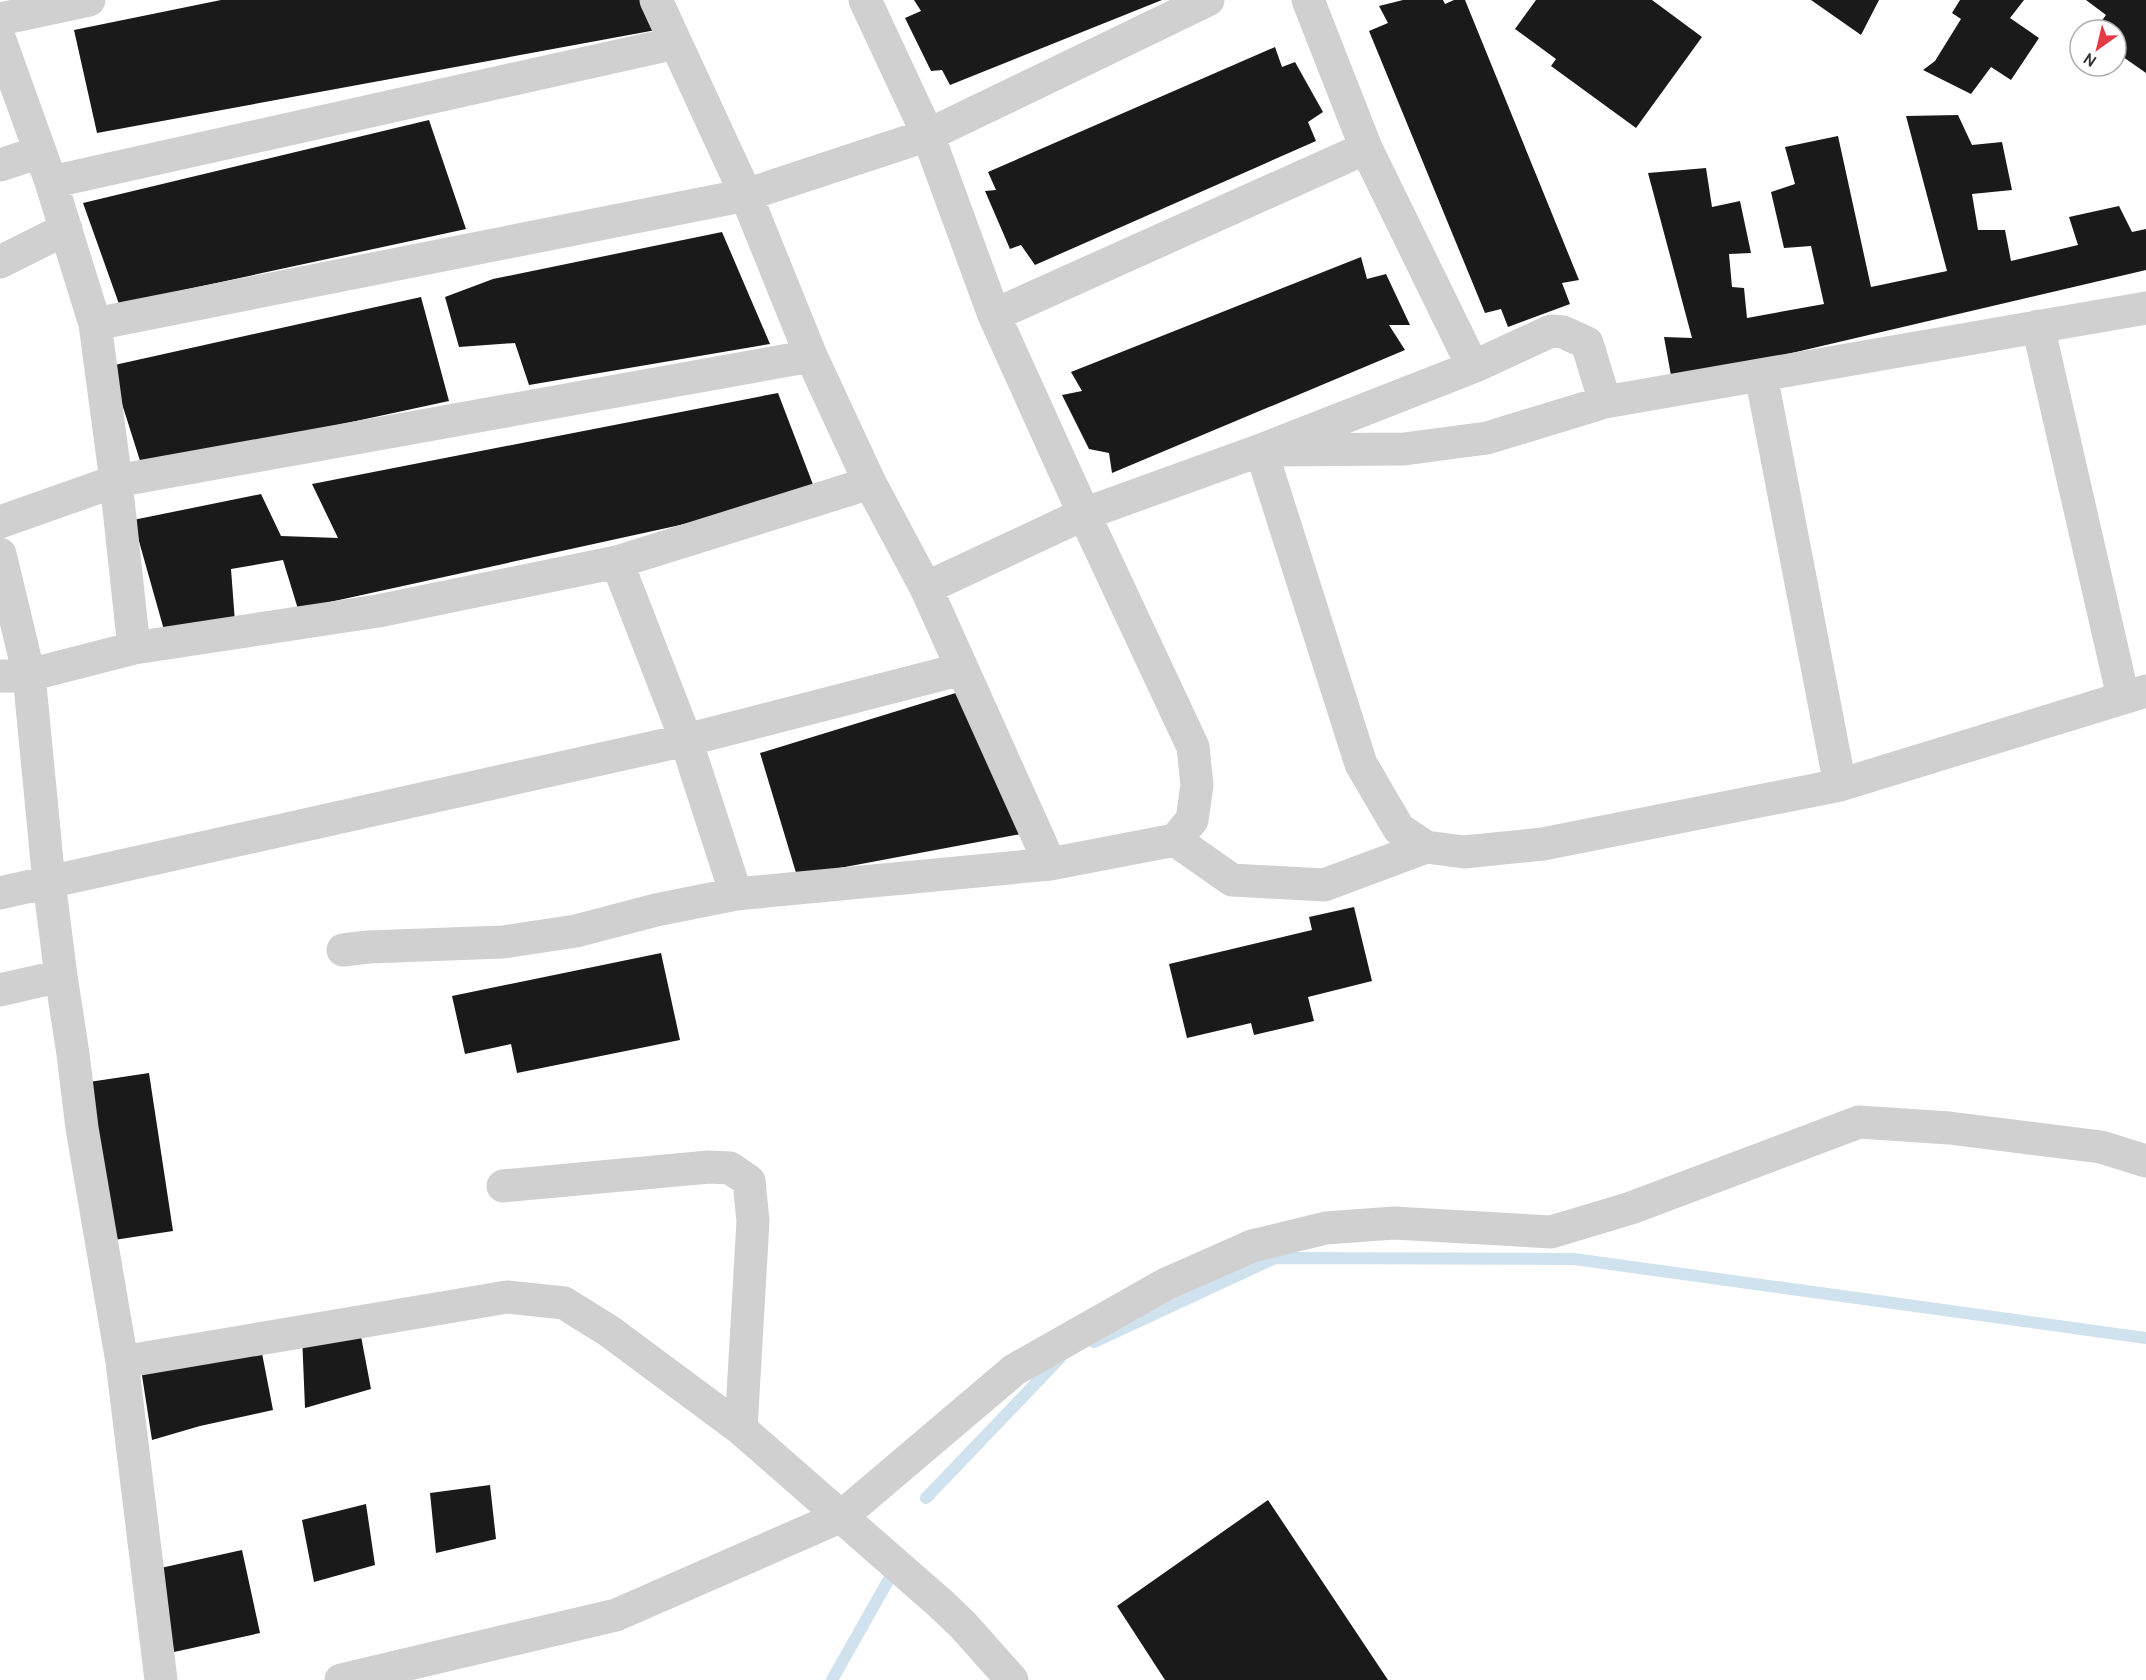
<svg xmlns="http://www.w3.org/2000/svg" width="2146" height="1680" font-family="Cabin,sans-serif">
<rect width="100%" height="100%" fill="#fff"/>
<g fill="none" stroke-linecap="round" stroke-linejoin="round">
<path stroke="#cfe2ee" stroke-width="12" d="M 1094,1342 L 1275,1258 L 1574,1259 L 2146,1338
M 926,1498 L 1060,1358
M 832,1680 L 893,1572"/>
</g>
<path fill="#1a1a1a" d="M 221,0 L 642,0 L 656,30 L 97,133 L 74,30 Z
M 914,0 L 1162,0 L 950,85 L 942,70 L 931,71 L 905,18 L 921,11 Z
M 1403,0 L 1443,0 L 1445,4 L 1454,0 L 1465,0 L 1579,280 L 1562,283 L 1570,304 L 1508,327 L 1501,309 L 1485,313 L 1369,31 L 1388,23 L 1379,6 Z
M 1536,0 L 1652,0 L 1702,37 L 1636,128 L 1551,66 L 1556,59 L 1515,29 Z
M 1811,0 L 1879,0 L 1861,35 Z
M 1960,0 L 2024,0 L 2010,18 L 2039,38 L 2011,80 L 1991,67 L 1971,94 L 1923,70 L 1935,61 L 1961,19 L 1952,13 Z
M 2086,0 L 2146,0 L 2146,73 L 2116,52 L 2116,30 L 2095,30 L 2106,15 Z
M 1275,47 L 1282,67 L 1295,62 L 1323,112 L 1308,122 L 1316,141 L 1035,265 L 1021,245 L 1010,249 L 985,191 L 996,190 L 988,172 Z
M 1958,115 L 1972,145 L 2002,142 L 2012,190 L 1972,194 L 1978,230 L 2005,230 L 2011,261 L 2078,245 L 2069,217 L 2119,206 L 2132,232 L 2146,229 L 2146,270 L 1672,381 L 1664,337 L 1692,338 L 1648,173 L 1706,168 L 1712,207 L 1740,201 L 1751,253 L 1729,254 L 1732,287 L 1744,288 L 1747,318 L 1824,304 L 1811,246 L 1784,248 L 1771,192 L 1795,184 L 1785,147 L 1838,136 L 1871,287 L 1947,271 L 1906,116 Z
M 429,120 L 466,229 L 119,304 L 83,203 Z
M 722,232 L 770,344 L 529,385 L 515,343 L 459,347 L 445,297 L 493,279 Z
M 1361,257 L 1367,279 L 1386,274 L 1410,325 L 1389,325 L 1405,350 L 1112,473 L 1109,453 L 1089,449 L 1062,395 L 1082,391 L 1071,372 Z
M 421,297 L 449,401 L 142,467 L 110,366 Z
M 778,393 L 817,495 L 298,609 L 283,560 L 231,569 L 235,622 L 164,630 L 133,520 L 261,494 L 281,536 L 338,538 L 312,484 Z
M 959,692 L 1026,833 L 797,876 L 760,753 Z
M 1354,907 L 1372,981 L 1308,997 L 1314,1021 L 1254,1035 L 1251,1023 L 1187,1038 L 1169,964 L 1312,930 L 1309,917 Z
M 661,953 L 680,1040 L 517,1073 L 511,1044 L 465,1054 L 452,996 Z
M 149,1073 L 173,1231 L 114,1240 L 89,1082 Z
M 360,1331 L 371,1389 L 305,1408 L 302,1335 Z
M 261,1348 L 273,1410 L 200,1426 L 152,1440 L 141,1369 Z
M 490,1485 L 496,1539 L 436,1553 L 430,1493 Z
M 1268,1500 L 1388,1680 L 1165,1680 L 1117,1606 Z
M 366,1504 L 375,1565 L 314,1582 L 302,1520 Z
M 242,1550 L 260,1633 L 174,1652 L 156,1569 Z"/>
<g fill="none" stroke-linecap="round" stroke-linejoin="round">
<path stroke="#d0d0d0" stroke-width="33" d="M 656,0 L 746,195 L 811,356 L 870,483 L 926,588 L 1050,864
M 1308,0 L 1366,148 L 1473,367
M 0,19 L 89,0
M 0,40 L 51,182 L 95,324 L 116,481 L 134,648
M 0,165 L 40,152
M 51,182 L 676,43
M 0,262 L 66,229
M 994,315 L 1366,148
M 95,324 L 746,195 L 928,135 L 1208,0
M 2038,326 L 2123,697
M 1761,375 L 1840,785
M 1261,450 L 1361,764 L 1399,829 L 1426,847 L 1464,852 L 1543,844 L 1840,785 L 2146,691
M 1261,450 L 1404,449 L 1487,438 L 1605,402 L 2146,308
M 0,522 L 116,481 L 811,356
M 0,554 L 29,675 L 49,882 L 61,976 L 73,1054 L 82,1128 L 122,1362 L 161,1680
M 617,562 L 686,740 L 736,894
M 926,588 L 1084,514 L 1261,450 L 1473,367 L 1551,331 L 1563,332 L 1587,343 L 1605,402
M 0,676 L 29,675 L 134,648 L 378,611 L 617,562 L 870,483
M 1175,840 L 1232,880 L 1324,885 L 1426,847
M 0,893 L 686,740 L 962,669
M 343,950 L 368,947 L 503,942 L 576,931 L 656,910 L 736,894 L 1050,864 L 1175,840 L 1192,820 L 1197,785 L 1193,747 L 1084,514 L 994,315 L 928,135 L 865,0
M 0,990 L 61,976
M 503,1186 L 709,1167 L 730,1168 L 749,1181 L 753,1221 L 741,1429
M 122,1362 L 507,1297 L 564,1303 L 609,1331 L 741,1429 L 941,1604 L 963,1625 L 1012,1680
M 341,1680 L 616,1615 L 842,1516 L 1014,1370 L 1166,1284 L 1252,1246 L 1326,1228 L 1394,1223 L 1551,1232 L 1631,1208 L 1859,1122 L 1949,1128 L 2101,1147 L 2146,1161"/>
</g>
<g transform="translate(2098 48) rotate(214)"><circle r="28" fill="#ffffff" stroke="#adadad" stroke-width="1.5"/>
<path d="M0-4.5L10 22L0 15L-10 22Z" fill="#e63946"/>
<text y="-9" font-size="16" font-weight="bold" text-anchor="middle" fill="#333333">N</text>
</g>
</svg>
